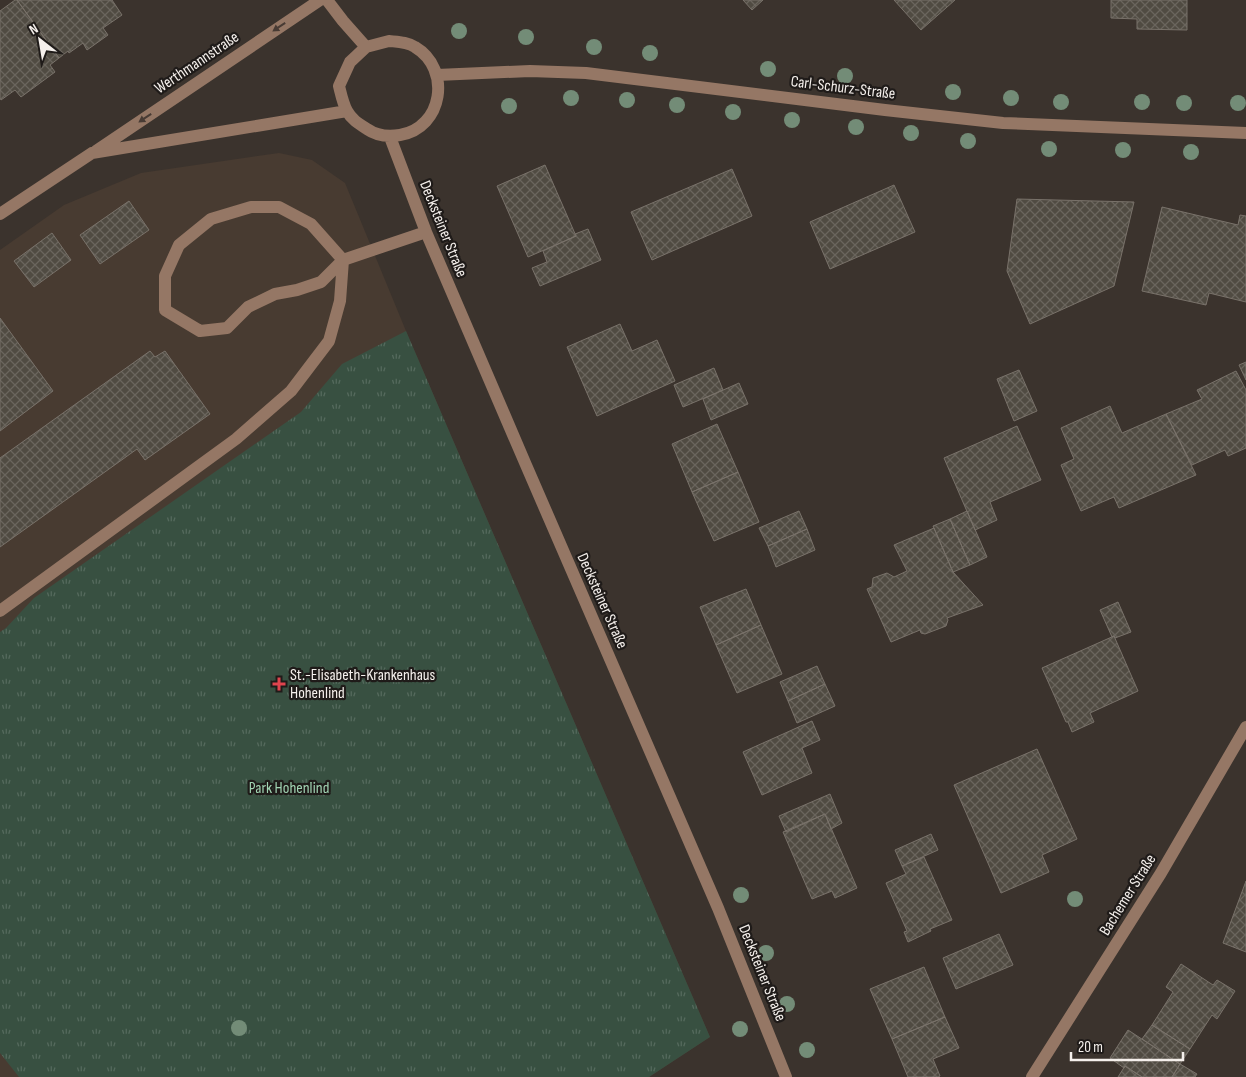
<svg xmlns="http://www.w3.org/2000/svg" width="1246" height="1077" font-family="'Sofia Sans Condensed',sans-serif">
<defs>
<pattern id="park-tufts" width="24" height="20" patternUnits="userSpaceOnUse" patternTransform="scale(1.25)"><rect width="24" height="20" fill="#385041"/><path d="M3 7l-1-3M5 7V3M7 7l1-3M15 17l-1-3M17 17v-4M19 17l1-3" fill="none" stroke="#556a5d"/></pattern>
<pattern id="building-cross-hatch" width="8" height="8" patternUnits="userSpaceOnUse" patternTransform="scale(1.25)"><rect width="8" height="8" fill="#504b42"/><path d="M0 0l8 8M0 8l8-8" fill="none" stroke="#6a655d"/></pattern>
</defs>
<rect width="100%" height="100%" fill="#3b332d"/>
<path fill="#483b31" d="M 279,153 L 312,160 L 345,183 L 406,331 L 710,1037 L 649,1077 L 0,1077 L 0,250 L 64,205 L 141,173 Z"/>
<path fill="url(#park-tufts)" d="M 406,331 L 710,1037 L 649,1077 L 19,1077 L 0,1053 L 0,632 L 6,628 L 34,598 L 301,412 L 342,364 Z"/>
<path fill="url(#building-cross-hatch)" stroke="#79726a" d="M 15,0 L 17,0 L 59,58 L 50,65 L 55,72 L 21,97 L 15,90 L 1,100 L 0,98 L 0,11 Z
M 17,0 L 112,0 L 122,15 L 103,28 L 108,35 L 87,50 L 83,43 L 69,53 L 68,51 L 59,58 Z
M 743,0 L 763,0 L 752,10 Z
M 894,0 L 955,0 L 921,30 Z
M 1111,0 L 1187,0 L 1187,30 L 1137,29 L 1137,19 L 1111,18 Z
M 545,165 L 576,236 L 528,257 L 497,186 Z
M 732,169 L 752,216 L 652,260 L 631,212 Z
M 894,185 L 915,232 L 830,269 L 810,222 Z
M 1017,199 L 1134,202 L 1114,286 L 1030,324 L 1007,271 Z
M 129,201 L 149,230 L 100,264 L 80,235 Z
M 1162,207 L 1238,225 L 1240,215 L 1246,216 L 1246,302 L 1209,293 L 1206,305 L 1142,291 Z
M 588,229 L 601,260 L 540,286 L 532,268 L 547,262 L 543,251 L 576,236 L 575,234 Z
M 52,233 L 71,260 L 34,287 L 14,261 Z
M 0,318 L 53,391 L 0,431 Z
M 620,324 L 632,351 L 657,340 L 675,381 L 597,416 L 567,347 Z
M 150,351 L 155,357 L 165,351 L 210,414 L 145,460 L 137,449 L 0,547 L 0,458 Z
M 1246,362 L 1246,380 L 1239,365 Z
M 714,368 L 723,390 L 683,407 L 674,385 Z
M 1019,370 L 1037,411 L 1014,421 L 997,379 Z
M 1236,371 L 1246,390 L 1246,448 L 1228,456 L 1225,450 L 1192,465 L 1166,414 L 1202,399 L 1197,390 Z
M 739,383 L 748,404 L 711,420 L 703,399 Z
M 1110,406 L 1122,433 L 1166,414 L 1196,475 L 1119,508 L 1114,497 L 1081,511 L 1061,465 L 1074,459 L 1061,428 Z
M 717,424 L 738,472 L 692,492 L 672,444 Z
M 1017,426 L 1041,480 L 990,502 L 997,520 L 975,530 L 944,458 Z
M 738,472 L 759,522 L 714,541 L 692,492 Z
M 799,511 L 807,529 L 768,546 L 759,528 Z
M 967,511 L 987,557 L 970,565 L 950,519 Z
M 950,519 L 970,565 L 953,572 L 933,526 Z
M 934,528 L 953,572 L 983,605 L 947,618 L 948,620 L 946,626 L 925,634 L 921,633 L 920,630 L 891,642 L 867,589 L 872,587 L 873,578 L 887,573 L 894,577 L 907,571 L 894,545 Z
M 807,529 L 815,550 L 776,567 L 768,546 Z
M 746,589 L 761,625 L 716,645 L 700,607 Z
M 1118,602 L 1131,632 L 1115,638 L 1114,636 L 1112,637 L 1100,610 Z
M 761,625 L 782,674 L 737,693 L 716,645 Z
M 1114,636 L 1138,691 L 1090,713 L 1094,722 L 1072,732 L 1068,722 L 1066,722 L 1042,668 Z
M 817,666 L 825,684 L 788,701 L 780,682 Z
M 825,684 L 835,706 L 797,723 L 788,701 Z
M 812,721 L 820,740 L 802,748 L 812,773 L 762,795 L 743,752 Z
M 1037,749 L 1077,839 L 1042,855 L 1049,872 L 1001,893 L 954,785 Z
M 830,794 L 842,823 L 831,829 L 825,814 L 786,832 L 779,816 Z
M 825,814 L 857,888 L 835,898 L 832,891 L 812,899 L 783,832 Z
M 931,834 L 938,850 L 902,866 L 895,850 Z
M 924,857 L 952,920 L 930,929 L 931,931 L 908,942 L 904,932 L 907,931 L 886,883 L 906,874 L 902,866 Z
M 1246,881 L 1246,952 L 1223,943 Z
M 999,934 L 1013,965 L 956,989 L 943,958 Z
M 1181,964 L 1213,985 L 1217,980 L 1235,991 L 1217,1019 L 1212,1015 L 1190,1049 L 1152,1025 L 1173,992 L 1166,987 Z
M 924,967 L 945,1017 L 892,1039 L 870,989 Z
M 945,1017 L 959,1048 L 933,1059 L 940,1076 L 938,1077 L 908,1077 L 892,1039 Z
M 1152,1025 L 1190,1049 L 1180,1064 L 1142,1039 Z
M 1128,1030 L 1180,1064 L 1172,1077 L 1142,1077 L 1125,1066 L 1124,1068 L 1110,1058 Z
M 1180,1064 L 1197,1074 L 1195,1077 L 1172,1077 Z
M 1125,1066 L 1142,1077 L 1118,1077 Z"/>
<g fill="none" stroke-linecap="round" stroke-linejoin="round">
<path stroke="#957765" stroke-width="12" d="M 327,0 L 343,21 L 366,47
M 389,41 C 399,42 407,42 415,47 C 452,69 443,128 400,135 C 388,137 377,136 367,129 C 359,124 352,120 347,111 C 343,104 341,94 339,86 L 350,62 L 366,47 Z
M 437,75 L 530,71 L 586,73 L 885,110 L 1003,123 L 1246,133
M 390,137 L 426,232 L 526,465 L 718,908 L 786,1077
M 96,151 L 320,0
M 0,214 L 92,153 L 347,111
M 343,260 L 321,282 L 297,290 L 275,294 L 248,307 L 227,328 L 200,331 L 165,310 L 165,276 L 179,245 L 211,219 L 251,207 L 279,207 L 311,224 L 343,260 L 426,232
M 0,611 L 236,439 L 291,391 L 329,341 L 340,301 L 343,260
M 1032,1077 L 1161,873 L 1246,727"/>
</g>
<g fill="#738c77">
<circle cx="459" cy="31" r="8"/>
<circle cx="526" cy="37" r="8"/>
<circle cx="594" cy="47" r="8"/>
<circle cx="650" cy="53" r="8"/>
<circle cx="768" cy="69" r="8"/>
<circle cx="845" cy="76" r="8"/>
<circle cx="953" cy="92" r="8"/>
<circle cx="571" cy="98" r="8"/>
<circle cx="1011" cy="98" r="8"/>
<circle cx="627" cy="100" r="8"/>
<circle cx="1061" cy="102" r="8"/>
<circle cx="1142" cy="102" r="8"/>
<circle cx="1184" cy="103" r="8"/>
<circle cx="1238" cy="103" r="8"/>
<circle cx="677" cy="105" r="8"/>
<circle cx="509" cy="106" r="8"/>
<circle cx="733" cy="112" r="8"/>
<circle cx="792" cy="120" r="8"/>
<circle cx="856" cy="127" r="8"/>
<circle cx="911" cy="133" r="8"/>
<circle cx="968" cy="141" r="8"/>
<circle cx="1049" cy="149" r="8"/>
<circle cx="1123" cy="150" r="8"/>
<circle cx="1191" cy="152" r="8"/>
<circle cx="741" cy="895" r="8"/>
<circle cx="1075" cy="899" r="8"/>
<circle cx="766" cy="953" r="8"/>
<circle cx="787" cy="1004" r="8"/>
<circle cx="239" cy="1028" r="8"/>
<circle cx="740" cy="1029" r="8"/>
<circle cx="807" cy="1050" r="8"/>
</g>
<defs><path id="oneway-solid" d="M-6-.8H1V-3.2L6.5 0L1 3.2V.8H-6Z" transform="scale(1.25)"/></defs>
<g fill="#483b34">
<use href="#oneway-solid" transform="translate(279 27) rotate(146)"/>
<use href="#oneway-solid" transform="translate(145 118) rotate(146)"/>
</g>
<path fill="#e0444e" stroke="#1f1b19" stroke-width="2" d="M276.5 676.5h5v5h5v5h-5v5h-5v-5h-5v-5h5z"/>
<g text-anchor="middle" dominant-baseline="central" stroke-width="4.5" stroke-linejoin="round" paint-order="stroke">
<g font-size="16" fill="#f5f0ec" stroke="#1f1b19">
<text transform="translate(197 63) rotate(-34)">Werthmannstraße</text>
<text transform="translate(843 88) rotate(7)">Carl-Schurz-Straße</text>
<text transform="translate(443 229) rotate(68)">Decksteiner Straße</text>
<text transform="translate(602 601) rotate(66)">Decksteiner Straße</text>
<text transform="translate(1128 895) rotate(-58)">Bachemer Straße</text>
<text transform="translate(762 973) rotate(68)">Decksteiner Straße</text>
</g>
<g font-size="16" fill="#f5f0ec" stroke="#1f1b19" text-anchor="start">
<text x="290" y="675">St.-Elisabeth-Krankenhaus<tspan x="290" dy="18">Hohenlind</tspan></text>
</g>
<g font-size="16" fill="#a1d4b3" stroke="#1f1b19">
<text x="289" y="788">Park Hohenlind</text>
</g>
</g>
<g transform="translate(40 40) rotate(329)" stroke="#1f1b19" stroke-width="4" paint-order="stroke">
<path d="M0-4L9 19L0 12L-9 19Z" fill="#f5f0ec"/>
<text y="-8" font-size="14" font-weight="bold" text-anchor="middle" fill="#f5f0ec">N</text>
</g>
<path d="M1071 1052v8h112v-8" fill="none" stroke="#f5f0ec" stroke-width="2.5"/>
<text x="1078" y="1052" font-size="15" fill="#f5f0ec" stroke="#1f1b19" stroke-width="4" paint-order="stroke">20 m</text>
</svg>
